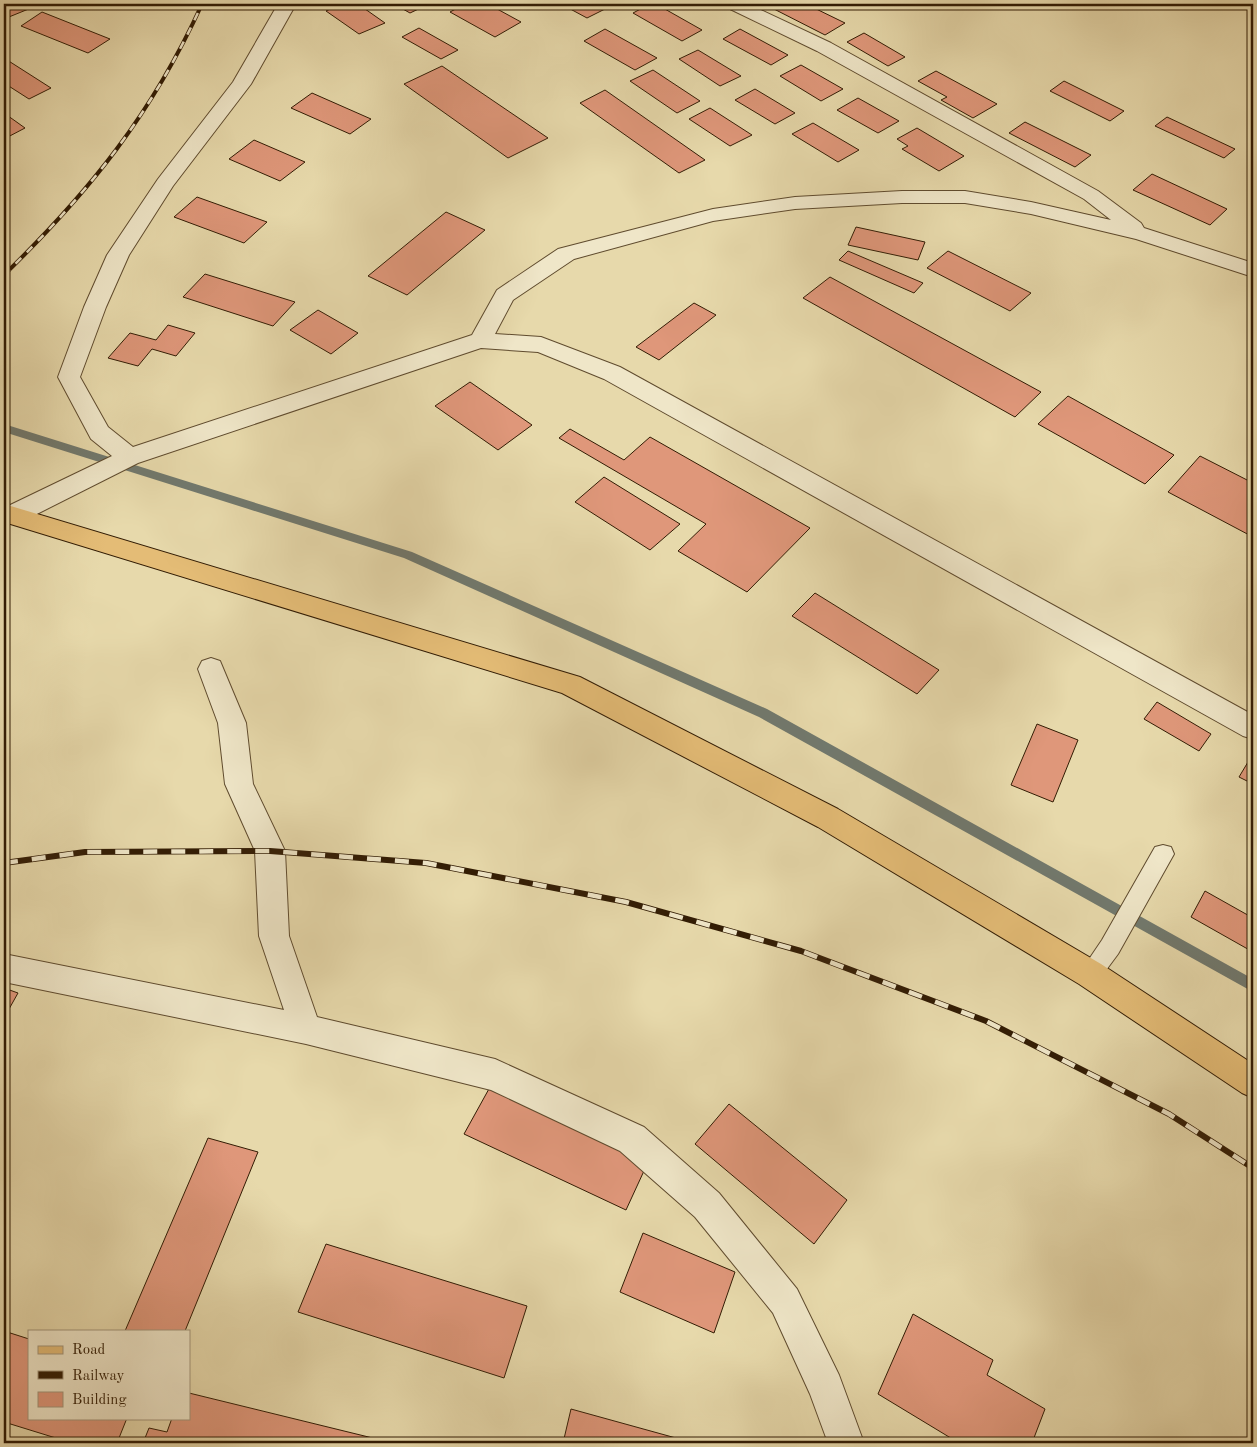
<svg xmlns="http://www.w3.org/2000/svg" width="1257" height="1447" font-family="'Old Standard TT',serif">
<rect width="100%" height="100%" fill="#e7d9ab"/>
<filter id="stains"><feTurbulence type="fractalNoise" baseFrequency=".004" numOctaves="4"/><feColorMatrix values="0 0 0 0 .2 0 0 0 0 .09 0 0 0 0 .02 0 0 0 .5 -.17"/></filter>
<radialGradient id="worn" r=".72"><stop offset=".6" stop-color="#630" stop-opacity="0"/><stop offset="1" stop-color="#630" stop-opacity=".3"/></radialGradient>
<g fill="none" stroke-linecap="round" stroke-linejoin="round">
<path fill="#71796e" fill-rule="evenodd" d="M 4,424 L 412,552 L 767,709 L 1253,979 L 1253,992 L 759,717 L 404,558 L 4,432 Z"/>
</g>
<path fill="#df977a" stroke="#321c04" d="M 4,4 L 25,4 L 31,8 L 4,19 Z
M 341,4 L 358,4 L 385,23 L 359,34 L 326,11 Z
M 394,4 L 429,4 L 410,13 Z
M 465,4 L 488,4 L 521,22 L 495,37 L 450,12 Z
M 561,4 L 596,4 L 605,9 L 587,18 Z
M 650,4 L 656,4 L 702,30 L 682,41 L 633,13 Z
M 780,4 L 806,4 L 845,23 L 825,35 L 772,8 Z
M 42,12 L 110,39 L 88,53 L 21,26 Z
M 419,28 L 458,50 L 441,59 L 402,37 Z
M 605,29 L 657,58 L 635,70 L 584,41 Z
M 740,29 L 788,55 L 771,65 L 723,39 Z
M 864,33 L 905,57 L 888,66 L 847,42 Z
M 698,50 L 741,76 L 720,86 L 679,59 Z
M 4,58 L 51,88 L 29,99 L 4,83 Z
M 801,65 L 843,89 L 821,101 L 780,76 Z
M 442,66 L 548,138 L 508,158 L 404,84 Z
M 653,70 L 700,101 L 677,113 L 630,81 Z
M 936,71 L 997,104 L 973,118 L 941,100 L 947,97 L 918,81 Z
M 1064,81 L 1124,111 L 1110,121 L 1050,91 Z
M 755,89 L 795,113 L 775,124 L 735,100 Z
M 605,90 L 705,160 L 679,173 L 580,103 Z
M 312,93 L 371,119 L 350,134 L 291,108 Z
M 858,98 L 899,121 L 878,133 L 837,110 Z
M 710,108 L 752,135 L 730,146 L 689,119 Z
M 4,113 L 25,128 L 4,139 Z
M 1167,117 L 1235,149 L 1224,158 L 1155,126 Z
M 1025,122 L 1091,155 L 1075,167 L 1009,133 Z
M 813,123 L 859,150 L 838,162 L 792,134 Z
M 917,128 L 964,156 L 939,171 L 902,149 L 908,146 L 897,139 Z
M 254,140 L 305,162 L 280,181 L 229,159 Z
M 1152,174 L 1227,209 L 1210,225 L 1133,190 Z
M 197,197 L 267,222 L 244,243 L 174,217 Z
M 446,212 L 485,230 L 407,295 L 368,276 Z
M 856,227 L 925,242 L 918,260 L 848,245 Z
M 848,251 L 923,283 L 914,293 L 839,260 Z
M 948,251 L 1031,293 L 1010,311 L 927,268 Z
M 205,274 L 295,302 L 273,326 L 183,297 Z
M 830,277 L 1041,392 L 1015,417 L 803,298 Z
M 694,303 L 716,315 L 659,360 L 636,347 Z
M 318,310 L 358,333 L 331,354 L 290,330 Z
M 168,325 L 195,333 L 176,356 L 152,349 L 138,366 L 108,358 L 130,333 L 156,340 Z
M 470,382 L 532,425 L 498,450 L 435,406 Z
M 1068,396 L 1174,455 L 1145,484 L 1038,424 Z
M 570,429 L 624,460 L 650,437 L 810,528 L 747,592 L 678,551 L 706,524 L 559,438 Z
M 1200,456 L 1253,483 L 1253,537 L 1168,492 Z
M 604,477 L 680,524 L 650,550 L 575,502 Z
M 815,593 L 939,670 L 917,694 L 792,616 Z
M 1157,702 L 1211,734 L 1199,751 L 1144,719 Z
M 1037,724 L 1078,740 L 1053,802 L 1011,785 Z
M 1251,757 L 1253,758 L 1253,784 L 1239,777 Z
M 1205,891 L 1253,918 L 1253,952 L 1191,917 Z
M 4,988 L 18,993 L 4,1018 Z
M 490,1087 L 649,1160 L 626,1210 L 464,1134 Z
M 729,1104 L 847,1200 L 814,1244 L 695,1144 Z
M 208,1138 L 258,1152 L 185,1331 L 125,1331 Z
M 643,1233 L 735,1272 L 714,1333 L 620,1292 Z
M 326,1244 L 527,1306 L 504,1378 L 298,1312 Z
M 913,1314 L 993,1360 L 987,1375 L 1045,1409 L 1032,1443 L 959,1443 L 878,1394 Z
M 4,1331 L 29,1339 L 29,1418 L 127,1418 L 117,1443 L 72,1443 L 4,1422 Z
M 189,1393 L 393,1443 L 143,1443 L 149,1428 L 167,1432 L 172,1418 L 189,1418 Z
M 571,1409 L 694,1443 L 563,1443 Z"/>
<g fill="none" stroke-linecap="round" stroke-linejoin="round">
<defs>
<path id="service" d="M 1163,845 L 1171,847 L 1174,854 L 1118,954 L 1098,981 L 1090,984 L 1082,981 L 1079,974 L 1102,940 L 1155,847 Z"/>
<path id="minor" d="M 278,4 L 296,4 L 251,84 L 173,186 L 129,255 L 106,307 L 80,377 L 108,427 L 133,447 L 472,335 L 497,290 L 558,249 L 713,209 L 795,197 L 902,191 L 965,191 L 1031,202 L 1111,220 L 1084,199 L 817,51 L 728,8 L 725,4 L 748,4 L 831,43 L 1098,191 L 1141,223 L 1144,228 L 1253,263 L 1253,277 L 1136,239 L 1031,214 L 965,203 L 902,203 L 795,209 L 713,221 L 574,259 L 513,300 L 495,334 L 541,337 L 620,367 L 1253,715 L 1253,739 L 1243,736 L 604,379 L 538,352 L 481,348 L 138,463 L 21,522 L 12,524 L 4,522 L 4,508 L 112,456 L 91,439 L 58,377 L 84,307 L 107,255 L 158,179 L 233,82 Z
M 211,658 L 220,661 L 246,723 L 253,784 L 285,851 L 289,936 L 317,1017 L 495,1059 L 644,1127 L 719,1193 L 797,1289 L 839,1375 L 864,1443 L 828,1443 L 810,1394 L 773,1313 L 695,1217 L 620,1151 L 491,1090 L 306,1044 L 4,982 L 4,954 L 284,1010 L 259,936 L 255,851 L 225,784 L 218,723 L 198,669 L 202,661 Z"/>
<path id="primary" d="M 4,504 L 580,677 L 838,809 L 1101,964 L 1253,1064 L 1253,1098 L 1242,1093 L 1079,984 L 818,827 L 562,693 L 4,522 Z"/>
</defs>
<use href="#service" stroke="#5f4b2e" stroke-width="2"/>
<use href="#minor" stroke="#5f4b2e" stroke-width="2"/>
<use href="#primary" stroke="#321c04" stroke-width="2"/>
<use href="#service" fill="#efe6c8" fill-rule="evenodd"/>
<use href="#minor" fill="#efe6c8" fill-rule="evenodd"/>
<use href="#primary" fill="#e4bc76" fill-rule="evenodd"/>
<defs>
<path id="rail-far1" d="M 4,275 C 90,191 152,114 202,4"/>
<path id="rail" d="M 4,863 L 85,852 L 270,851 L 426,863 L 626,902 L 801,951 L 986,1021 L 1169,1114 L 1253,1168"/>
</defs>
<use href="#rail-far1" stroke="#321c04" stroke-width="4"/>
<use href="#rail" stroke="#321c04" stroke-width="6"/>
<use href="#rail-far1" stroke="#efe6c8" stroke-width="2.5" stroke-dasharray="8" stroke-linecap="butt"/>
<use href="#rail" stroke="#efe6c8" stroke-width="4.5" stroke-dasharray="14" stroke-linecap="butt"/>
</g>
<rect width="1257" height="1447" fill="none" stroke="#e7d9ab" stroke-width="20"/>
<rect x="5" y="5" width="1247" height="1437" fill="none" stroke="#321c04" stroke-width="2.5"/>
<rect x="10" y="10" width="1237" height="1427" fill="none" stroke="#321c04"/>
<rect x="28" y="1330" width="162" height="90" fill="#efe6c8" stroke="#a3957a"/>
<rect x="38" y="1346" width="25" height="8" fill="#e4bc76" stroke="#a3957a"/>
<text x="72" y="1354" font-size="15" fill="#321c04">Road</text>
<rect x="38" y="1371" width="25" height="8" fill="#321c04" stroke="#a3957a"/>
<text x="72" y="1380" font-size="15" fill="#321c04">Railway</text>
<rect x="38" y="1392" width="25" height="15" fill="#df977a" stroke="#a3957a"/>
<text x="72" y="1404" font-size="15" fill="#321c04">Building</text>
<rect width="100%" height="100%" filter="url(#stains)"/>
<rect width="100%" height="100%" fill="url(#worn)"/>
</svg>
